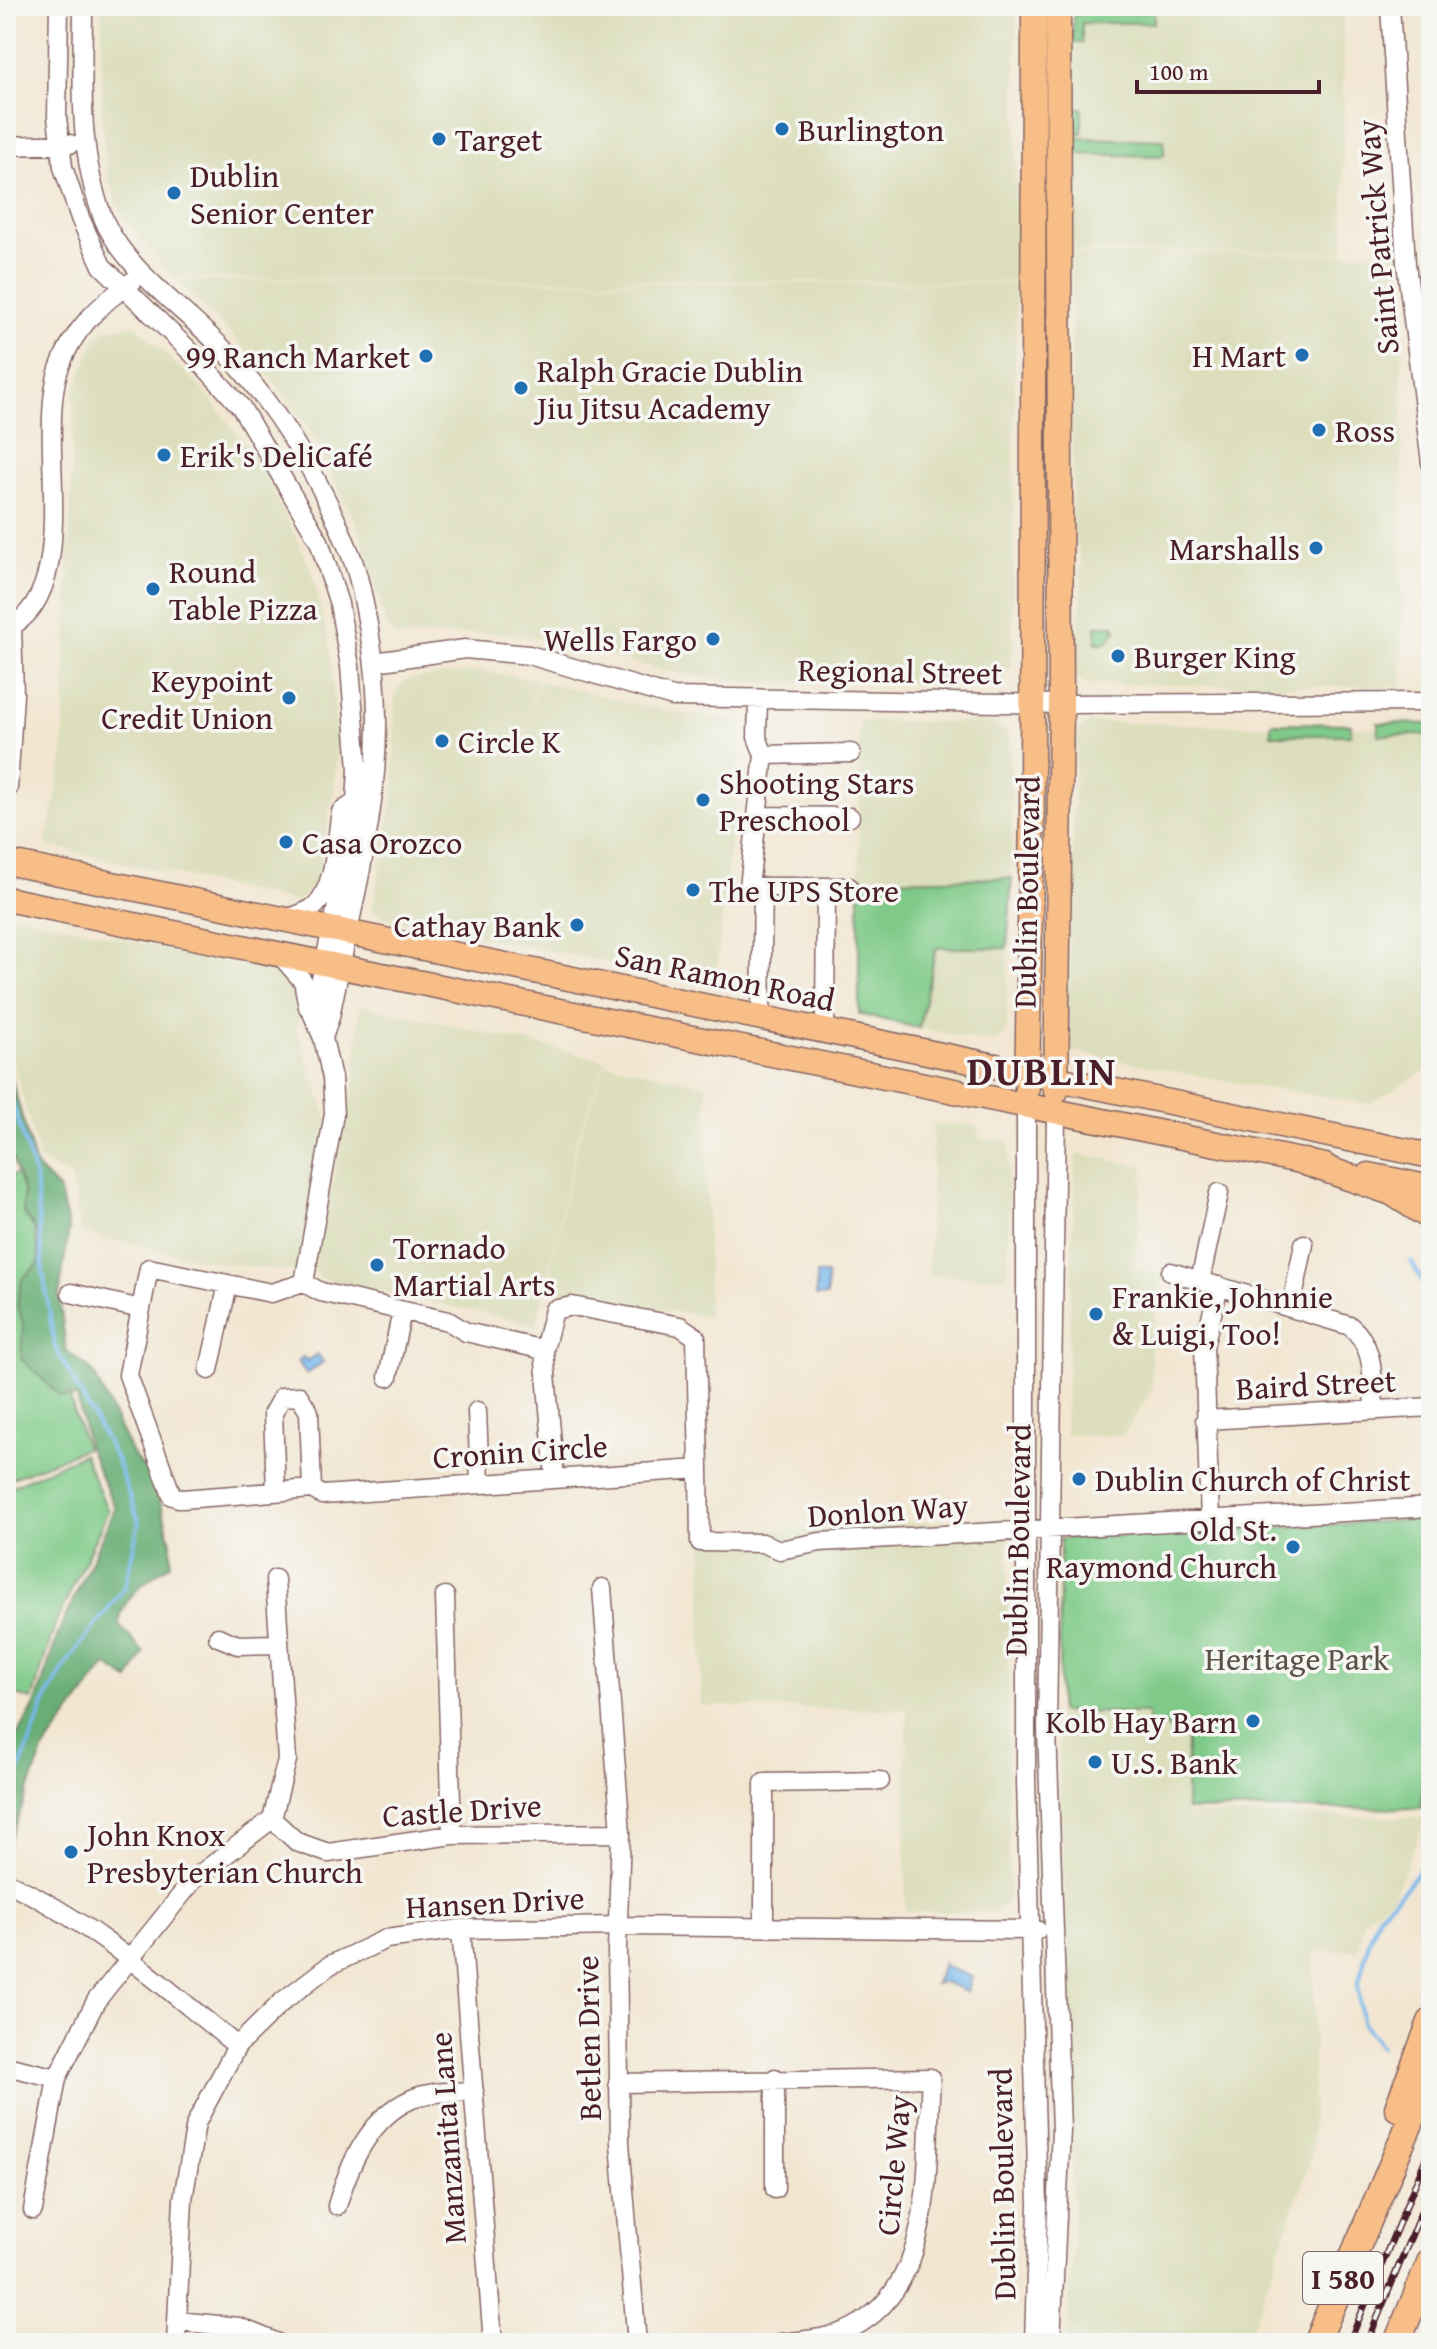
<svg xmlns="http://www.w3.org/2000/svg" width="1437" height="2349" font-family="'Gentium Book Plus',serif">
<rect width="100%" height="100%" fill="#f6f6f2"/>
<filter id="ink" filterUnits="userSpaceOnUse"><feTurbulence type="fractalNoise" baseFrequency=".0125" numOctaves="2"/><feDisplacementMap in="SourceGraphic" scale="16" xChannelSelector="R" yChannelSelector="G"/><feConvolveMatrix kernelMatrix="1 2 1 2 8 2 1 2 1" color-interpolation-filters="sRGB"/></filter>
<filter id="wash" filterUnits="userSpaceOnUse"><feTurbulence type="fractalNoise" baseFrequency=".006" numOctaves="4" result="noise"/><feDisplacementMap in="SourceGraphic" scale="32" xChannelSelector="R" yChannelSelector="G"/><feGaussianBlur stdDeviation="1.8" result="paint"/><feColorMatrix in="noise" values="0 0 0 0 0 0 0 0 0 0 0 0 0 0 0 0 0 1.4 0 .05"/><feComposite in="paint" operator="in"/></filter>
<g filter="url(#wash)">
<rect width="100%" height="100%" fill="#f2e6d1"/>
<path fill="#dcdebc" d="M 102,6 L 1016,6 L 1017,282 L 174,278 L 127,224 L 108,179 L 101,117 Z
M 1085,6 L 1343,6 L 1344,252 L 1071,252 L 1072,23 Z
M 1402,253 L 1402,687 L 1088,684 L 1078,678 L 1074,669 L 1081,612 L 1081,562 L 1073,528 L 1071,254 Z
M 176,280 L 1016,284 L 1012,667 L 1003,679 L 995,683 L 752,682 L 689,676 L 526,636 L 495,633 L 396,637 L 387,627 L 360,531 L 307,425 L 257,360 Z
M 135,325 L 205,392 L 262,467 L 311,570 L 330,646 L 337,743 L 334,788 L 318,877 L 313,888 L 296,902 L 46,845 L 63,761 L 74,391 L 97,336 L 105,329 Z
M 482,671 L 537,680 L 507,815 L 538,681 L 673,713 L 743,720 L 715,984 L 382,917 L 372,910 L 394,794 L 395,698 L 399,686 L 408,679 Z
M 859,721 L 990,723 L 1006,730 L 1011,740 L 1012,877 L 859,879 Z
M 1091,722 L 1431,729 L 1431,1068 L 1369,1104 L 1236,1083 L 1072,1051 L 1067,1004 L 1076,741 L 1079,729 Z
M 11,913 L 294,978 L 302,992 L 297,1030 L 328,1121 L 297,1272 L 222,1263 L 81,1233 L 71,1177 L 40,1161 L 6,1036 L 6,923 Z
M 936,948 L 1008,949 L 1007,1030 L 1002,1038 L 988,1042 L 919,1028 Z
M 360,1005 L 606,1060 L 576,1141 L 537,1325 L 319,1278 L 314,1267 L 355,1079 Z
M 606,1063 L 706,1085 L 708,1317 L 545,1290 L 578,1142 Z
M 933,1125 L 977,1125 L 979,1139 L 1009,1141 L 1008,1277 L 928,1276 Z
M 1076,1154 L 1144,1166 L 1134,1269 L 1164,1274 L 1150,1339 L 1152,1390 L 1122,1436 L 1065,1435 Z
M 1007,1518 L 1009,1896 L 1004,1907 L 994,1912 L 905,1912 L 907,1710 L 701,1706 L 703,1534 Z
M 1057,1713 L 1148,1714 L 1148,1725 L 1164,1725 L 1175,1735 L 1187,1736 L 1186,1814 L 1426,1818 L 1394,1895 L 1364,1919 L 1358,1950 L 1315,1951 L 1312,2155 L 1247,2343 L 1066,2343 L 1073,2245 L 1071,2051 Z"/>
<path fill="#7fca88" stroke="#64745a" stroke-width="2" d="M 1081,6 L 1154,6 L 1154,23 L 1082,23 L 1082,43 L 1073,43 L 1073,17 Z
M 1071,108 L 1082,108 L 1082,133 L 1071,133 Z
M 1075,138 L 1164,140 L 1164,156 L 1075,154 Z
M 1114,625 L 1116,630 L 1107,643 L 1096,643 L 1096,626 Z
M 1271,723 L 1351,724 L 1351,735 L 1271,735 Z
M 1378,723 L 1431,724 L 1431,735 L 1378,735 Z
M 1012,878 L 1007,948 L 936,948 L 919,1028 L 859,1014 L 859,880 Z
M 27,1170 C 38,1266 53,1356 86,1448 L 6,1481 L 6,1178 Z
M 83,1454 L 108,1511 L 55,1624 L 32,1700 L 6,1692 L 6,1489 Z
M 1431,1519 L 1431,1709 L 1421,1808 L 1186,1810 L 1187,1736 L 1175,1735 L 1164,1724 L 1148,1724 L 1148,1713 L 1059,1712 L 1060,1539 Z"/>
<path fill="#67ae74" stroke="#586650" stroke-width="2" d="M 6,1060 L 36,1167 L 59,1190 L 69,1229 L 59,1296 L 66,1350 L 93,1372 L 132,1454 L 155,1482 L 171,1542 L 171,1564 C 149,1578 121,1597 119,1625 L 144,1653 L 129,1680 L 106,1665 L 44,1749 L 6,1849 L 6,1773 L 14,1741 L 35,1705 L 59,1631 L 115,1508 L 88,1448 L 77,1397 L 60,1396 L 21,1358 L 23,1323 L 17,1305 L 22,1279 L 40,1263 L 38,1234 L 23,1212 L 23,1191 L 6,1139 Z"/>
<path fill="#78b9ec" stroke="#616c8c" stroke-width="2" d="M 816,1274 L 827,1274 L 827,1296 L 816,1296 Z
M 317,1354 L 323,1362 L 306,1374 L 298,1361 L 303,1357 L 307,1361 Z
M 943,1963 L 946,1967 L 972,1977 L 967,1992 L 941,1982 L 935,1984 Z"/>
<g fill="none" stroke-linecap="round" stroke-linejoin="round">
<path stroke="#78b9ec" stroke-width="4" d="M 6,1081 L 35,1176 L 43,1272 L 55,1347 L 116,1459 L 139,1522 L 125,1587 L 68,1661 L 47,1697 L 6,1805
M 1411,1261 L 1431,1297
M 1431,1698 C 1416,1719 1418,1740 1431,1761
M 1380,2047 L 1362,2022 L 1358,1986 L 1369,1941 L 1379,1914 L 1408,1886 L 1431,1850"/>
</g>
</g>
<g filter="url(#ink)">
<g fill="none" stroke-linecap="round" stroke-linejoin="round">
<defs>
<path id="minor" d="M 59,6 L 57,117 L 63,167 L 80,218 L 102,266 L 194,355 L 241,407 L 319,541 L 339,604 L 350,666 L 358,769 L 356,802 L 336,910 L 313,1015 L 323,1038 L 332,1078 L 334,1114 L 304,1283
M 83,6 C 83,77 77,148 102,215 C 121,267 186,310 223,349 C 279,410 320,476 350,553 C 360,577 364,604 369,630 C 394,769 356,882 330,1017 L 323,1038
M 1390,6 L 1406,263 L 1431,463
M 6,146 L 70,144
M 6,629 C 85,593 35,440 59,369 C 72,330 100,304 133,281
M 375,662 L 465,649 L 529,655 L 673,697 L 1061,704 L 1431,702
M 758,699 L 757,737 L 764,755 L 749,887 L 849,887
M 764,755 L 851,753
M 8,788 L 14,695 L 12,626
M 757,816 L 850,817
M 285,919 C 295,916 307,913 315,906 C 336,886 336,839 341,812 L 356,802
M 280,955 L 303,981 L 308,1007
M 761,1017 L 763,887
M 825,1031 L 826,888
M 1026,1107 L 1026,1781 L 1038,2205 L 1034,2343
M 149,1268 L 271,1293 L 304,1283 L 321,1292 L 448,1321 L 466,1332 L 544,1350 L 554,1310 L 572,1306 L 680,1326 L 696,1337 L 699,1469 L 322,1495 L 312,1489 L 182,1499 L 172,1496 L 128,1375 Z
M 1171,1272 L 1350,1326 C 1376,1347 1372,1378 1374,1410
M 1200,1281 L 1219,1193
M 71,1293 L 141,1309
M 1291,1308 L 1304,1244
M 544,1350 L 555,1479
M 209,1370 L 228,1284
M 388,1377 L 402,1311
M 477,1411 L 480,1484
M 1205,1420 L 1431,1407
M 699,1469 L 700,1542 L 762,1543 L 780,1550 L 820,1542 L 1431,1507
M 276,1492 L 273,1413 L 282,1397 L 299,1396 L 309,1412 L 312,1489
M 1210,1521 L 1204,1346 L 1219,1286
M 602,1588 L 621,1833 L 617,1950 L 620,2143 L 637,2343
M 445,1596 L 452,1835
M 218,1637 L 238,1645 L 277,1644
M 272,1819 L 297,1842 L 328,1853 L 452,1835 L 621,1833
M 6,1882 C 92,1921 164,1987 237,2046
M 764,1927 L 764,1783 L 880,1781
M 461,1929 L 493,2343
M 6,2066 L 57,2078
M 618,2083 L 931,2078 C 925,2160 939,2283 852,2328 C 831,2339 804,2340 781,2343
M 775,2189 L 775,2078
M 337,2206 C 349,2164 372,2113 417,2097 C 433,2091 457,2092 474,2091
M 33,2210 L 57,2078 L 96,2001 L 194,1879 L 272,1819 L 287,1760 L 275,1579
M 177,2321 L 239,2327 L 278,2343
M 176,2343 L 183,2199 L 196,2123 L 237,2046 L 283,2001 L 330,1965 L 386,1939 L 461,1929 L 618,1926 L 1037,1930
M 1051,2343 L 1061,2130 L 1047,1730 L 1056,1113"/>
<path id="major" d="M 6,862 L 1431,1156
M 6,899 L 1325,1166
M 1027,1088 L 1032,815 L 1034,6
M 1056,1091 L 1061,704 L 1058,6
M 1369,1175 L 1431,1188"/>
<path id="highway" d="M 1305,1162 L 1392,1192 L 1431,1217
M 1398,2108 L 1431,2022
M 1316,2343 L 1431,2074
M 1397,2343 L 1431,2260"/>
</defs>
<use href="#minor" stroke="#856565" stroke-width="21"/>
<use href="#major" stroke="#856565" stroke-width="27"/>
<use href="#highway" stroke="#856565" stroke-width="29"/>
<use href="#minor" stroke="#fff" stroke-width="18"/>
<use href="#major" stroke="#f7be88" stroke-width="24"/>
<use href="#highway" stroke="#f7be88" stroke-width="26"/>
<defs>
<path id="rail" d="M 1349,2343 L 1431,2146
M 1367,2343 L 1431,2188"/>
</defs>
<use href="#rail" stroke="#4a1f2b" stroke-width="7"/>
<use href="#rail" stroke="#f6f6f2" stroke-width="4" stroke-dasharray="12" stroke-linecap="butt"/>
</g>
</g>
<g fill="#1f6fb2" stroke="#f6f6f2" stroke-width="3">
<circle cx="782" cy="129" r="8"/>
<circle cx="439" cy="139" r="8"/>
<circle cx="174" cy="193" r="8"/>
<circle cx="1302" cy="355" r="8"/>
<circle cx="426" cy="356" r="8"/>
<circle cx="521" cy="388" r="8"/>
<circle cx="1319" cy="430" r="8"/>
<circle cx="164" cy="455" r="8"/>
<circle cx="1316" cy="548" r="8"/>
<circle cx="153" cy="589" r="8"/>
<circle cx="713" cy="639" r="8"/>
<circle cx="1118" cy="656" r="8"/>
<circle cx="289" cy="698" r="8"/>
<circle cx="442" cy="741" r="8"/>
<circle cx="703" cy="800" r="8"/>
<circle cx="286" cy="842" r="8"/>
<circle cx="693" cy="890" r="8"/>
<circle cx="577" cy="925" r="8"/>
<circle cx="377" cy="1265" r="8"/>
<circle cx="1096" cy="1314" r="8"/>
<circle cx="1079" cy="1479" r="8"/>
<circle cx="1293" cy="1547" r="8"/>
<circle cx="1253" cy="1721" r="8"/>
<circle cx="1095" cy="1762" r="8"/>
<circle cx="71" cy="1852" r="8"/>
</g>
<g text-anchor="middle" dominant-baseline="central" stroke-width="7" stroke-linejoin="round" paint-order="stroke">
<rect fill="#f6f6f2" stroke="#7e6067" stroke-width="2" x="1303" y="2252" width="80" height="52" rx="6"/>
<g font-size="30" font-weight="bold" fill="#4a1f2b">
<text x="1343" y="2278">I 580</text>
</g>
<g font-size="32" fill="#4a1f2b" stroke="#f6f6f2" text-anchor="start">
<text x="798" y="129">Burlington</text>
<text x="455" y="139">Target</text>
<text x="190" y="175">Dublin<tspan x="190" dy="37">Senior Center</tspan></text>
<text x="1286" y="355" text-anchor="end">H Mart</text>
<text x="410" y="356" text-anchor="end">99 Ranch Market</text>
<text x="537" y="370">Ralph Gracie Dublin<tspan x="537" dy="37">Jiu Jitsu Academy</tspan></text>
<text x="1335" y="430">Ross</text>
<text x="180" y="455">Erik's DeliCafé</text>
<text x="1300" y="548" text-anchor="end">Marshalls</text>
<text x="169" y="571">Round<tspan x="169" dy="37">Table Pizza</tspan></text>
<text x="697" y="639" text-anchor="end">Wells Fargo</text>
<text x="1134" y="656">Burger King</text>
<text x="273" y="680" text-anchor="end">Keypoint<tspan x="273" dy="37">Credit Union</tspan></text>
<text x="458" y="741">Circle K</text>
<text x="719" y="782">Shooting Stars<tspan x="719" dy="37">Preschool</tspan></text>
<text x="302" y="842">Casa Orozco</text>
<text x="709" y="890">The UPS Store</text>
<text x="561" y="925" text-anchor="end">Cathay Bank</text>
<text x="393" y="1247">Tornado<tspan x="393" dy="37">Martial Arts</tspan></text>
<text x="1112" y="1296">Frankie, Johnnie<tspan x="1112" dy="37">&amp; Luigi, Too!</tspan></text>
<text x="1095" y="1479">Dublin Church of Christ</text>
<text x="1277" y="1529" text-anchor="end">Old St.<tspan x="1277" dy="37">Raymond Church</tspan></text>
<text x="1237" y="1721" text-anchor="end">Kolb Hay Barn</text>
<text x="1111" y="1762">U.S. Bank</text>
<text x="87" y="1834">John Knox<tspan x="87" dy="37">Presbyterian Church</tspan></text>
</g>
<g font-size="32" fill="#4a1f2b" stroke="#f6f6f2">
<text transform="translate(1377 237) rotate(-95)">Saint Patrick Way</text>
<text transform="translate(900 671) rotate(1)">Regional Street</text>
<text transform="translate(1026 892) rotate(-89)">Dublin Boulevard</text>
<text transform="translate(725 977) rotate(12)">San Ramon Road</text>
<text transform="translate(1316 1384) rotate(-3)">Baird Street</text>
<text transform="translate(520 1451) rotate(-4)">Cronin Circle</text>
<text transform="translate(888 1510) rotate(-4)">Donlon Way</text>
<text transform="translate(1017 1540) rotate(-89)">Dublin Boulevard</text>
<text transform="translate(462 1810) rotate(-4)">Castle Drive</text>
<text transform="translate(495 1902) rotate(-3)">Hansen Drive</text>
<text transform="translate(588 2038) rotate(-91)">Betlen Drive</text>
<text transform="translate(447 2138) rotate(-94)">Manzanita Lane</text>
<text transform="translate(893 2165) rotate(-85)">Circle Way</text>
<text transform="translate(1002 2184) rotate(-91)">Dublin Boulevard</text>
</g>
<g font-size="32" fill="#5a5247" stroke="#f6f6f2">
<text x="1297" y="1658">Heritage Park</text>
</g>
<g font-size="40" font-weight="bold" letter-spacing="2" fill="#4a1f2b" stroke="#f6f6f2">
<text x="1042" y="1070">DUBLIN</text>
</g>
</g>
<rect width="1437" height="2349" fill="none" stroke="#f6f6f2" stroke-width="32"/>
<path d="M1137 80v12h182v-12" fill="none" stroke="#4a1f2b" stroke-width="4"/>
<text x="1149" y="80" font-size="24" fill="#4a1f2b" stroke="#f6f6f2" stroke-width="6" paint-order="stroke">100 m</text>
</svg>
